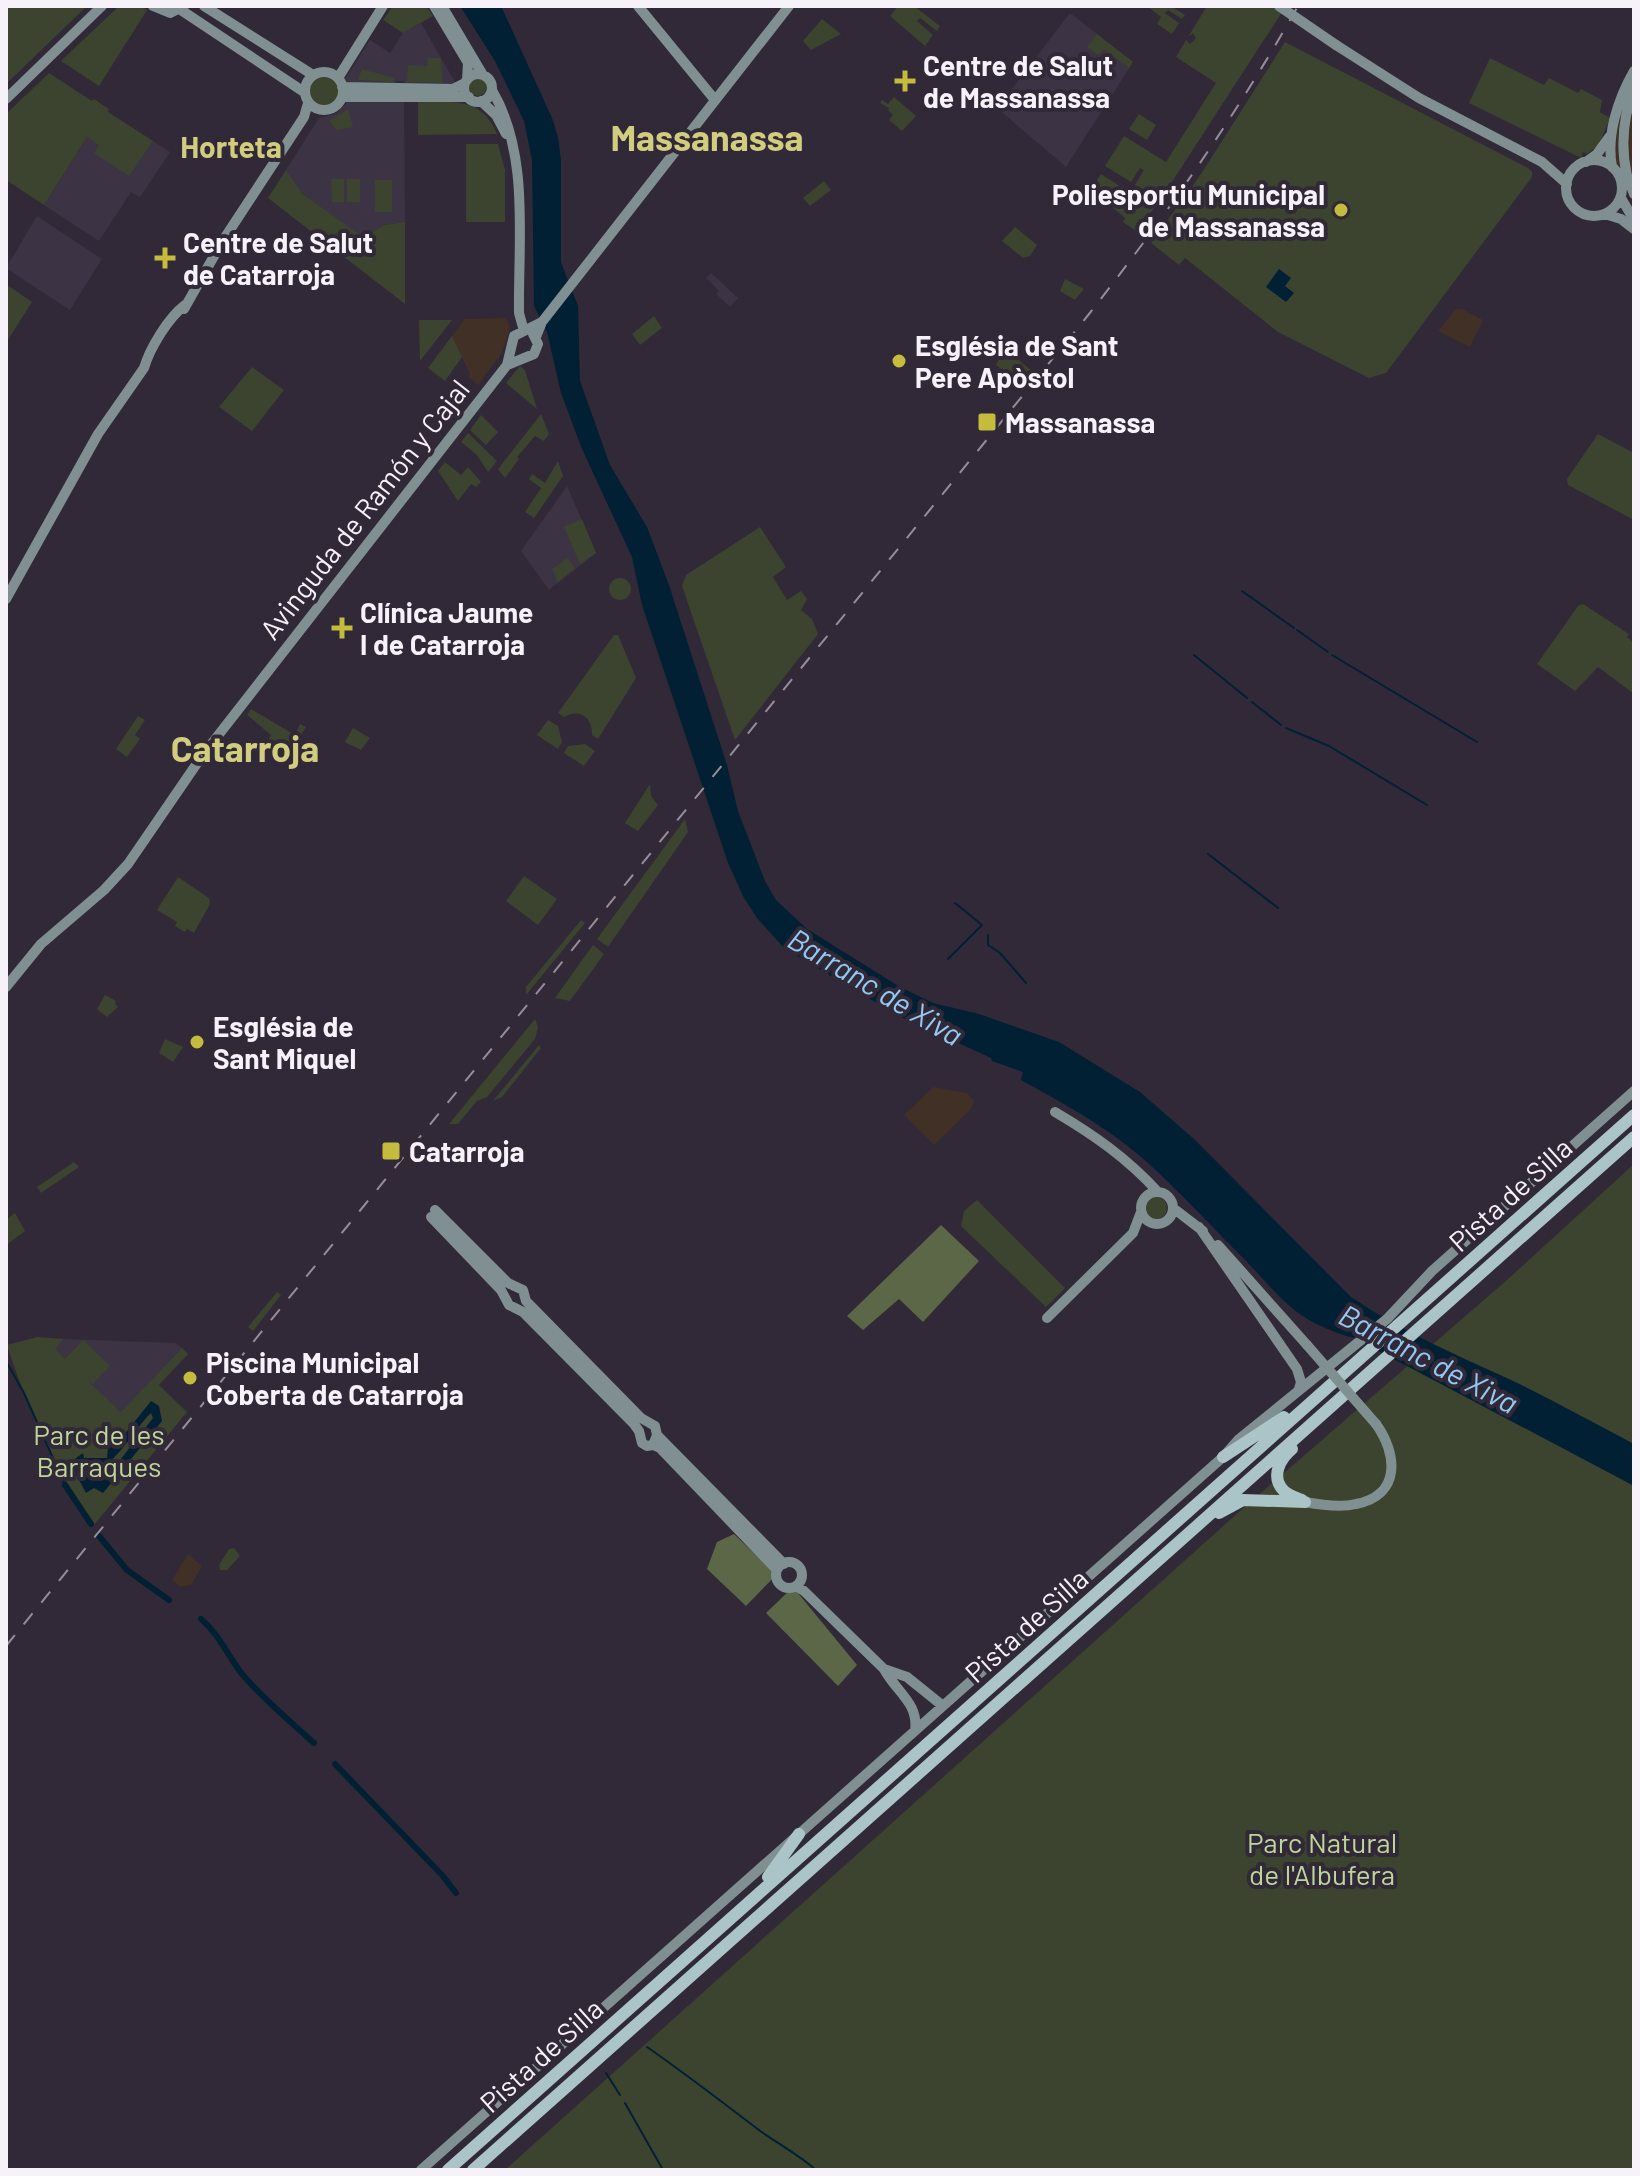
<svg xmlns="http://www.w3.org/2000/svg" width="1640" height="2176" font-family="Barlow,sans-serif">
<rect width="100%" height="100%" fill="#312937"/>
<path fill="#413026" d="M 1634,61 L 1634,208 L 1614,158 L 1611,116 L 1621,84 Z
M 1456,309 L 1464,310 L 1483,320 L 1470,347 L 1438,331 Z
M 506,318 L 510,328 L 502,353 L 478,385 L 468,377 L 470,374 L 452,336 L 465,319 Z
M 933,1087 L 967,1093 L 974,1101 L 971,1109 L 934,1145 L 904,1115 Z
M 188,1554 L 202,1566 L 191,1585 L 180,1587 L 172,1580 Z"/>
<path fill="#3c3444" d="M 1070,13 L 1133,62 L 1066,167 L 997,108 Z
M 421,23 L 456,84 L 405,84 L 404,81 L 396,81 L 396,84 L 348,84 L 345,79 L 370,40 L 390,53 L 403,33 Z
M 347,102 L 404,102 L 405,222 L 384,225 L 363,238 L 303,194 L 286,170 L 319,118 L 336,114 Z
M 117,118 L 170,152 L 140,197 L 131,192 L 99,241 L 44,205 L 87,137 Z
M 37,216 L 102,259 L 70,310 L 6,268 Z
M 711,273 L 738,298 L 730,307 L 716,294 L 719,291 L 706,278 Z
M 567,486 L 596,553 L 549,590 L 521,551 Z
M 64,1339 L 175,1343 L 182,1348 L 121,1413 L 54,1349 Z"/>
<path fill="#3c432f" d="M 6,6 L 87,6 L 6,84 Z
M 119,6 L 141,6 L 147,10 L 99,86 L 61,61 Z
M 393,6 L 426,6 L 433,16 L 403,33 L 383,20 Z
M 898,6 L 914,6 L 940,26 L 937,31 L 920,18 L 917,21 L 933,35 L 925,46 L 890,16 Z
M 1171,6 L 1185,15 L 1182,19 L 1168,10 L 1165,13 L 1179,23 L 1172,34 L 1157,24 L 1161,17 L 1148,7 Z
M 1207,6 L 1286,6 L 1159,202 L 1136,231 L 1123,222 L 1125,218 L 1091,189 L 1101,174 L 1142,200 L 1146,192 L 1135,185 L 1144,170 L 1140,168 L 1131,182 L 1105,166 L 1124,136 L 1166,162 L 1216,83 L 1176,57 L 1186,40 L 1190,44 L 1196,38 L 1193,33 L 1188,37 Z
M 822,19 L 841,34 L 811,50 L 803,41 Z
M 1097,34 L 1133,62 L 1129,68 L 1104,49 L 1098,55 L 1087,47 Z
M 1285,42 L 1528,168 L 1532,172 L 1532,177 L 1386,373 L 1369,378 L 1278,332 L 1185,258 L 1179,265 L 1151,243 L 1201,174 Z
M 428,58 L 441,58 L 443,83 L 407,82 L 408,65 L 427,66 Z
M 1490,58 L 1544,85 L 1549,78 L 1578,93 L 1581,89 L 1602,100 L 1600,112 L 1610,118 L 1599,145 L 1587,154 L 1583,152 L 1581,158 L 1469,103 Z
M 362,69 L 394,78 L 394,82 L 358,80 Z
M 49,73 L 92,101 L 94,99 L 109,109 L 108,112 L 153,141 L 129,176 L 94,153 L 99,145 L 87,137 L 44,205 L 6,180 L 6,114 Z
M309 91a15 15 0 1 1 30 0a15 15 0 1 1-30 0Z
M469 87a9 9 0 1 1 18 0a9 9 0 1 1-18 0Z
M 894,97 L 916,116 L 902,131 L 889,120 L 893,115 L 888,110 L 889,108 L 880,103 L 882,100 L 888,104 Z
M 418,102 C 452,102 482,96 497,134 L 418,135 Z
M 348,109 L 353,127 L 337,130 L 329,121 Z
M 1139,114 L 1156,125 L 1147,140 L 1129,129 Z
M 466,144 L 498,144 L 505,170 L 505,222 L 466,222 Z
M 286,170 L 303,194 L 363,237 L 384,225 L 405,222 L 405,304 L 268,198 Z
M 331,179 L 344,179 L 344,202 L 332,202 Z
M 347,179 L 360,179 L 360,202 L 347,202 Z
M 375,180 L 392,180 L 392,212 L 375,212 Z
M 824,181 L 831,190 L 810,206 L 803,198 Z
M 1015,227 L 1037,245 L 1030,256 L 1023,258 L 1002,241 Z
M 1065,279 L 1084,289 L 1075,300 L 1060,291 Z
M 6,284 L 32,302 L 6,343 Z
M 654,316 L 662,328 L 640,345 L 632,334 Z
M 419,320 L 452,320 L 420,361 Z
M 452,336 L 462,357 L 445,381 L 428,368 Z
M 1002,354 L 1008,358 L 1011,354 L 1032,371 L 1029,375 L 1020,369 L 1016,380 L 996,365 Z
M 520,366 L 525,370 L 537,409 L 506,383 Z
M 252,367 L 284,390 L 252,431 L 219,407 Z
M 541,414 L 549,434 L 544,441 L 535,436 L 517,457 L 519,459 L 505,478 L 498,469 Z
M 481,415 L 498,432 L 486,445 L 470,430 Z
M 468,433 L 497,461 L 488,472 L 477,455 L 461,442 Z
M 1598,434 L 1634,453 L 1634,520 L 1568,485 L 1567,479 Z
M 558,461 L 563,476 L 534,518 L 525,512 L 541,488 L 529,479 L 532,474 L 545,483 Z
M 445,462 L 461,475 L 468,467 L 481,482 L 476,487 L 471,484 L 458,501 L 438,471 Z
M 582,519 L 596,553 L 580,564 L 564,527 Z
M 760,527 L 786,567 L 773,577 L 787,600 L 801,591 L 807,599 L 801,610 L 812,619 L 818,634 L 735,740 L 682,586 L 686,575 Z
M 567,558 L 575,568 L 558,582 L 552,569 Z
M609 589a11 11 0 1 1 22 0a11 11 0 1 1-22 0Z
M 1583,604 L 1629,634 L 1627,637 L 1634,643 L 1634,694 L 1598,667 L 1575,691 L 1537,664 L 1578,606 Z
M 614,635 L 618,635 L 636,678 L 598,739 L 592,735 C 593,717 579,708 564,717 L 558,713 Z
M 251,709 L 295,735 L 300,724 L 306,727 L 298,740 L 293,738 L 289,748 L 303,756 L 300,760 L 268,740 L 271,735 L 247,715 Z
M 138,716 L 145,720 L 135,735 L 140,739 L 127,757 L 116,749 Z
M 548,720 L 558,726 L 562,742 L 558,749 L 537,735 Z
M 353,728 L 370,738 L 361,750 L 345,742 Z
M 585,744 L 595,751 L 584,766 L 564,753 L 568,746 Z
M 650,784 L 651,796 L 658,805 L 638,831 L 625,823 Z
M 685,819 L 688,832 L 608,947 L 597,939 Z
M 524,876 L 557,899 L 538,925 L 506,901 Z
M 178,877 L 209,898 L 210,904 L 194,933 L 187,929 L 185,932 L 175,926 L 177,922 L 157,910 Z
M 581,920 L 585,923 L 526,995 L 526,987 Z
M 593,945 L 604,954 L 570,1001 L 555,998 Z
M 105,995 L 116,1001 L 115,1004 L 118,1007 L 107,1017 L 97,1009 Z
M 535,1019 L 538,1027 L 535,1039 L 487,1097 L 477,1101 L 458,1124 L 449,1124 Z
M 165,1039 L 183,1047 L 173,1062 L 159,1053 Z
M 539,1045 L 541,1048 L 502,1097 L 493,1101 Z
M 74,1162 L 79,1167 L 41,1193 L 37,1187 Z
M 1634,1164 L 1634,2170 L 505,2170 L 1240,1511 L 1507,1280 Z
M1145 1208a11 11 0 1 1 22 0a11 11 0 1 1-22 0Z
M 977,1200 L 1065,1288 L 1046,1307 L 961,1226 L 964,1211 Z
M 15,1213 L 25,1231 L 6,1245 L 6,1220 Z
M 277,1292 L 281,1295 L 253,1331 L 248,1327 Z
M 37,1337 L 64,1339 L 55,1349 L 65,1359 L 83,1340 L 110,1366 L 93,1384 L 88,1381 L 121,1412 L 182,1348 L 188,1354 L 159,1385 L 187,1412 L 94,1525 C 57,1471 27,1408 7,1345 Z
M 234,1548 L 240,1556 L 227,1570 L 220,1570 L 219,1565 L 229,1549 Z"/>
<path fill="#5b6746" d="M 941,1225 L 979,1261 L 923,1322 L 899,1299 L 863,1330 L 847,1316 Z
M 734,1534 L 776,1575 L 746,1606 L 707,1569 L 717,1542 Z
M 793,1587 L 857,1665 L 838,1686 L 766,1613 Z"/>
<path fill="#022034" fill-rule="evenodd" d="M 460,6 L 501,6 L 552,118 L 558,137 L 561,160 L 561,262 L 578,306 L 580,381 L 610,465 L 647,527 L 669,585 L 727,765 L 738,811 L 765,881 L 776,900 L 807,929 L 900,987 L 933,1003 L 979,1014 L 1059,1042 L 1140,1092 L 1194,1139 L 1351,1297 C 1401,1331 1454,1354 1509,1379 C 1551,1399 1592,1422 1634,1444 L 1634,1486 L 1354,1338 C 1296,1321 1286,1303 1247,1262 C 1214,1229 1182,1194 1148,1163 C 1109,1128 1066,1105 1021,1080 L 1023,1072 L 992,1061 L 991,1058 L 897,1015 L 784,948 L 757,918 L 744,898 L 728,863 L 642,605 L 632,557 L 582,449 L 561,393 L 547,332 L 534,306 L 532,160 L 524,121 L 495,61 Z
M 1279,269 L 1291,278 L 1285,286 L 1294,293 L 1286,302 L 1266,287 Z
M 151,1401 L 159,1406 L 162,1421 L 103,1493 L 94,1488 L 86,1493 L 71,1465 L 72,1461 L 83,1453 L 84,1458 L 107,1458 L 108,1448 L 120,1440 ZM 151,1413 L 153,1418 L 113,1469 L 101,1472 L 102,1477 L 99,1479 L 94,1472 L 88,1472 L 87,1467 L 90,1464 C 94,1464 98,1466 103,1465 C 115,1464 141,1421 151,1413 Z"/>
<g fill="none" stroke-linecap="round" stroke-linejoin="round">
<path stroke="#022034" stroke-width="2" d="M 1242,591 L 1294,628
M 1297,630 L 1328,652
M 1194,655 L 1247,698
M 1332,655 L 1477,742
M 1252,702 L 1281,725
M 1286,728 L 1329,746 L 1427,805
M 1208,854 L 1278,908
M 955,903 L 982,925
M 988,935 L 988,945 L 1000,953 L 1026,983
M 948,959 L 982,925
M 6,1361 L 24,1393 L 65,1485
M 647,2047 C 686,2074 722,2102 759,2130 C 778,2144 798,2154 816,2170
M 606,2073 L 620,2095
M 625,2103 L 663,2170"/>
<path stroke="#022034" stroke-width="6" d="M 65,1485 L 91,1524
M 99,1536 L 127,1570 L 169,1600
M 201,1619 C 219,1634 228,1656 242,1674 C 263,1699 290,1721 314,1743
M 335,1764 L 442,1875 L 456,1893"/>
<path stroke="#809092" stroke-width="10" d="M 153,6 L 170,13 L 184,6
M 204,6 L 313,75
M 434,6 L 468,63 L 467,80
M 442,6 L 483,75
M 638,6 L 715,100
M 181,10 L 304,92
M 1336,45 L 1419,98 L 1542,162 L 1567,184
M305 91a19 19 0 1 1 38 0a19 19 0 1 1-38 0Z
M464 88a14 14 0 1 1 28 0a14 14 0 1 1-28 0Z
M 338,78 L 383,6
M 342,87 L 453,89 L 465,83
M 492,90 C 530,155 518,239 519,313 L 524,331
M 342,97 L 469,97
M 6,99 L 102,6
M 481,101 L 496,115 L 506,134
M1566 188a28 28 0 1 1 56 0a28 28 0 1 1-56 0Z
M 1586,162 L 1597,154 L 1610,136
M 1612,167 C 1606,135 1618,99 1634,71
M 1627,176 C 1620,145 1623,117 1634,88
M 1621,198 L 1634,220
M 1605,214 L 1621,219 L 1634,229
M 184,309 L 222,242 L 304,117 L 308,103
M 536,337 L 542,322 L 789,6
M 507,365 L 534,354 L 538,344 L 533,334
M 6,599 L 98,434 L 144,368 C 150,348 168,318 185,305
M 6,987 L 41,944 L 104,890 L 128,864 L 202,756 L 507,365 L 514,336 L 542,322
M 1055,1112 C 1094,1135 1127,1158 1158,1192
M1141 1208a16 16 0 1 1 32 0a16 16 0 1 1-32 0Z
M 1173,1208 L 1203,1231
M 435,1210 L 508,1283 L 523,1290 L 526,1301
M 431,1217 L 501,1290 L 509,1305 L 523,1312 L 634,1424 L 639,1431 L 642,1443 L 647,1446 L 653,1445 L 657,1435
M 1199,1227 L 1297,1369 L 1301,1382 L 1299,1389
M 1218,1245 L 1307,1345
M 526,1301 L 641,1418 L 655,1426 L 657,1435 L 784,1564
M 1047,1318 L 1133,1233 L 1141,1212
M 653,1445 L 660,1448 L 777,1570
M 1305,1502 C 1321,1505 1340,1508 1356,1504 C 1402,1495 1397,1453 1376,1424
M776 1575a13 13 0 1 1 26 0a13 13 0 1 1-26 0Z
M 796,1586 L 804,1591 L 884,1669 C 897,1693 919,1703 915,1731
M 884,1669 L 907,1677 L 943,1706
M 421,2170 L 1223,1457 L 1238,1440 L 1387,1319 L 1432,1271 L 1634,1091"/>
<path stroke="#abc4c8" stroke-width="12" d="M 1292,1449 C 1280,1459 1270,1477 1284,1491 C 1288,1495 1297,1498 1302,1500
M 1223,1457 L 1284,1417
M 1219,1513 L 1243,1500 L 1305,1502
M 768,1877 L 799,1834
M 448,2170 L 1634,1115
M 473,2170 L 1634,1137"/>
<path stroke="#958e9a" stroke-width="2" stroke-dasharray="14 14" stroke-linecap="butt" d="M 6,1646 L 1089,314 C 1166,216 1237,114 1298,6"/>
<path stroke="#809092" stroke-width="10" d="M 1279,6 L 1336,45
M 1627,176 L 1634,194
M 1307,1345 L 1376,1424"/>
</g>
<g fill="#c5bc3d" stroke="#312937" stroke-width="3">
<path d="M901 69h8v8h8v8h-8v8h-8v-8h-8v-8h8z"/>
<circle cx="1341" cy="210" r="8"/>
<path d="M161 246h8v8h8v8h-8v8h-8v-8h-8v-8h8z"/>
<circle cx="899" cy="361" r="8"/>
<rect x="977" y="412" width="20" height="20" rx="4"/>
<path d="M338 616h8v8h8v8h-8v8h-8v-8h-8v-8h8z"/>
<circle cx="197" cy="1042" r="8"/>
<rect x="381" y="1141" width="20" height="20" rx="4"/>
<circle cx="190" cy="1378" r="8"/>
</g>
<g text-anchor="middle" dominant-baseline="central" stroke-width="8" stroke-linejoin="round" paint-order="stroke">
<g font-size="28" font-weight="bold" fill="#f7f1fa" stroke="#312937" text-anchor="start">
<text x="923" y="65">Centre de Salut<tspan x="923" dy="32">de Massanassa</tspan></text>
<text x="1325" y="194" text-anchor="end">Poliesportiu Municipal<tspan x="1325" dy="32">de Massanassa</tspan></text>
<text x="183" y="242">Centre de Salut<tspan x="183" dy="32">de Catarroja</tspan></text>
<text x="915" y="345">Església de Sant<tspan x="915" dy="32">Pere Apòstol</tspan></text>
<text x="1005" y="422">Massanassa</text>
<text x="360" y="612">Clínica Jaume<tspan x="360" dy="32">I de Catarroja</tspan></text>
<text x="213" y="1026">Església de<tspan x="213" dy="32">Sant Miquel</tspan></text>
<text x="409" y="1151">Catarroja</text>
<text x="206" y="1362">Piscina Municipal<tspan x="206" dy="32">Coberta de Catarroja</tspan></text>
</g>
<g font-size="28" fill="#f7f1fa" stroke="#312937">
<text transform="translate(364 509) rotate(-52)">Avinguda de Ramón y Cajal</text>
<text transform="translate(1510 1194) rotate(-42)">Pista de Silla</text>
<text transform="translate(1026 1625) rotate(-42)">Pista de Silla</text>
<text transform="translate(541 2055) rotate(-42)">Pista de Silla</text>
</g>
<g font-size="28" fill="#bfd59a" stroke="#312937">
<text x="99" y="1434">Parc de les<tspan x="99" dy="32">Barraques</tspan></text>
<text x="1322" y="1842">Parc Natural<tspan x="1322" dy="32">de l'Albufera</tspan></text>
</g>
<g font-size="30" font-weight="bold" fill="#d1cc7e" stroke="#312937">
<text x="231" y="146">Horteta</text>
</g>
<g font-size="30" font-style="italic" fill="#93caf4" stroke="#312937">
<text transform="translate(876 986) rotate(31)">Barranc de Xiva</text>
<text transform="translate(1429 1358) rotate(28)">Barranc de Xiva</text>
</g>
<g font-size="36" font-weight="bold" fill="#d1cc7e" stroke="#312937">
<text x="707" y="136">Massanassa</text>
<text x="245" y="747">Catarroja</text>
</g>
</g>
<rect width="1640" height="2176" fill="none" stroke="#f7f1fa" stroke-width="16"/>
</svg>
